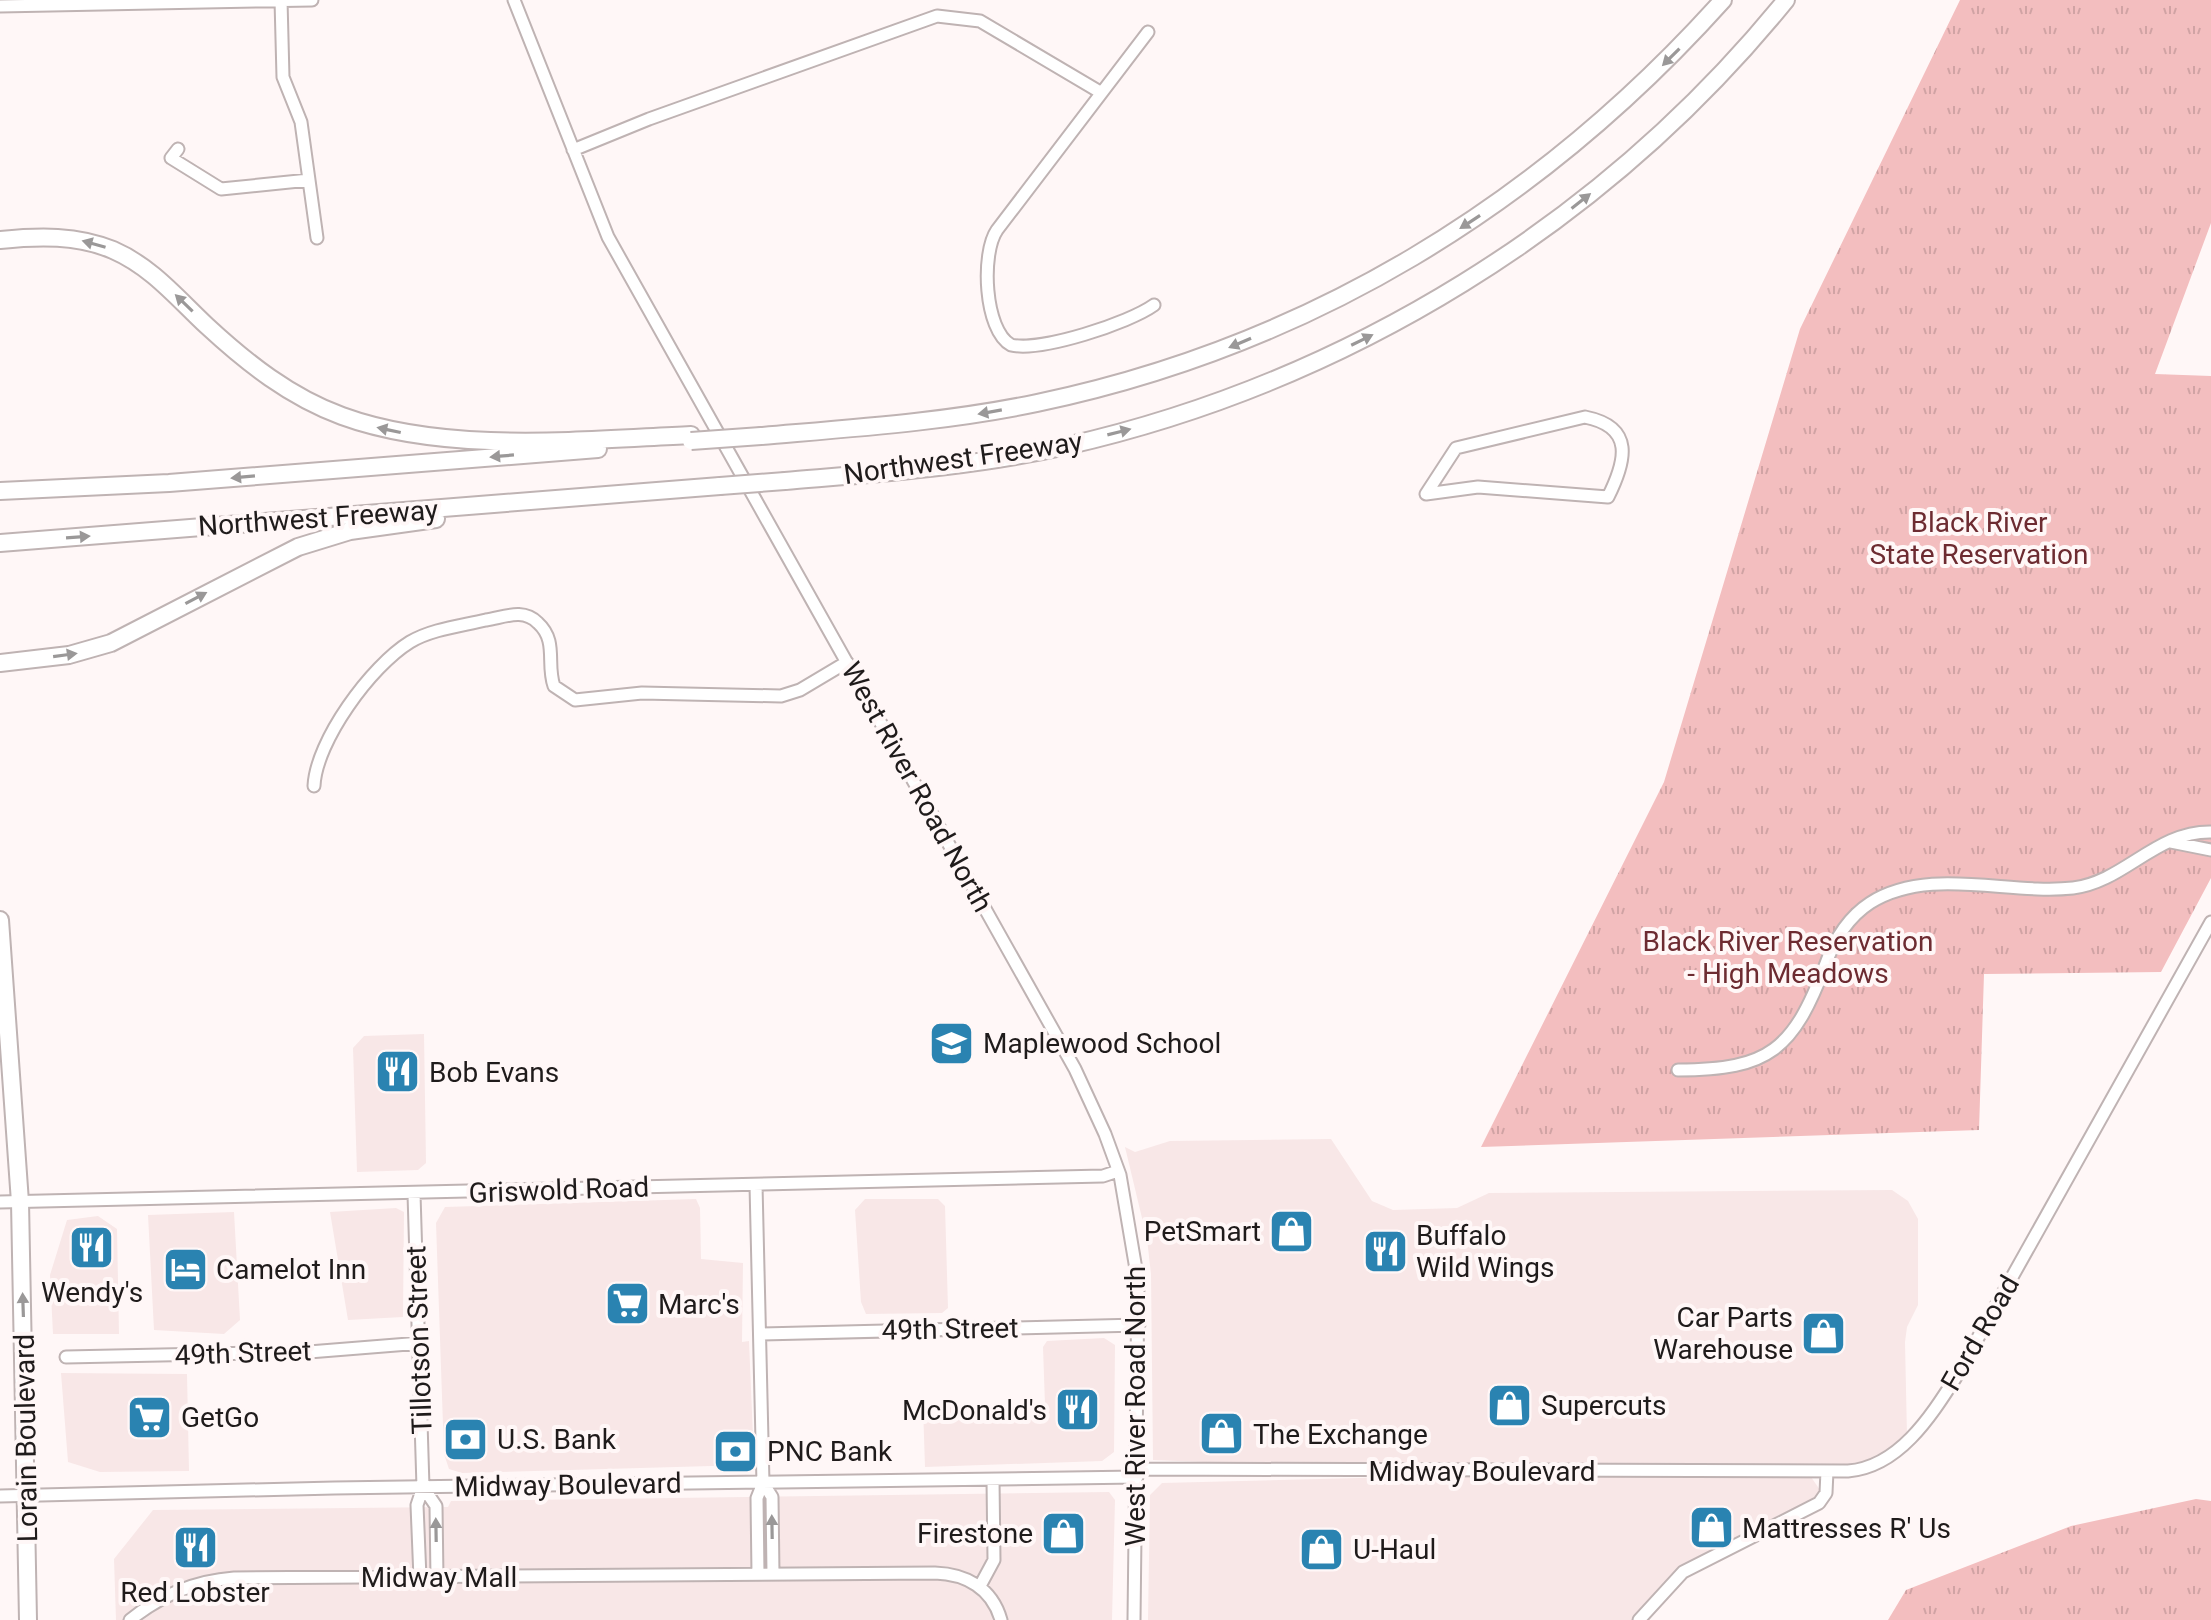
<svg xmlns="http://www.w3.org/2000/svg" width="2211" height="1620" font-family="Roboto,sans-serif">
<defs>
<pattern id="grass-tufts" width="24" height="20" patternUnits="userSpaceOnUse" patternTransform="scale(2)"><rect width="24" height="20" fill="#f3bebf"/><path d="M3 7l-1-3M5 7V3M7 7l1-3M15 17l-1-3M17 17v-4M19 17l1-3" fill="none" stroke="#d0a3a4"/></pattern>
</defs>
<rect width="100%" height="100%" fill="#fff7f7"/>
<path fill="#f8e7e7" d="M 424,1034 L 426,1163 L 418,1170 L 357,1172 L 353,1048 L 364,1036 Z
M 1331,1139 L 1372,1201 L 1393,1210 L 1457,1208 L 1489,1193 L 1892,1190 L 1908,1201 L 1918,1219 L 1918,1305 L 1907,1327 L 1905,1342 L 1907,1436 L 1871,1461 L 1852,1466 L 1277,1465 L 1153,1460 L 1151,1274 L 1147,1239 L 1125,1147 L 1135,1152 L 1170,1141 Z
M 696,1199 L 700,1208 L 701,1259 L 743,1263 L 742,1342 L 749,1341 L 754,1461 L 747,1465 L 462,1473 L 449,1469 L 444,1454 L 436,1223 L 445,1207 Z
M 865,1199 L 938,1199 L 945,1206 L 948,1308 L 942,1313 L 866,1314 L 861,1302 L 855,1210 Z
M 396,1208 L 404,1212 L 403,1317 L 348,1320 L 330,1212 Z
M 234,1212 L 240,1320 L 224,1334 L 154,1330 L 148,1215 Z
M 98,1216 L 117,1229 L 119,1334 L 53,1334 L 50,1275 L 67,1220 Z
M 1104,1338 L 1115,1345 L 1114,1452 L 1102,1461 L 925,1467 L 923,1406 L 1045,1405 L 1043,1347 L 1047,1341 Z
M 61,1373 L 187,1374 L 189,1471 L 100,1472 L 68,1462 Z
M 1439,1476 L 1811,1477 L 1820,1490 L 1813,1499 L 1682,1568 L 1662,1585 L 1634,1620 L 1148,1620 L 1150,1495 L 1162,1483 Z
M 1109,1492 L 1115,1500 L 1112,1620 L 116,1620 L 114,1559 L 153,1510 L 448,1507 L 451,1501 Z"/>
<path fill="url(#grass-tufts)" d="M 1960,0 L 2211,0 L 2211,223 L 2155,374 L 2211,376 L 2211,878 L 2161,972 L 1984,974 L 1979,1130 L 1481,1147 L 1664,782 L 1800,329 Z
M 2196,1499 L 2211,1501 L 2211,1620 L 1888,1620 L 1906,1590 L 2071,1526 Z"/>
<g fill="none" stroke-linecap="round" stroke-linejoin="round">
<defs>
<path id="minor" d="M 281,0 L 283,77 L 301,122 L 317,238
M 514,0 L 608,237 L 1075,1069 L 1105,1134 L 1120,1175 L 1138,1281 L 1134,1620
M 0,6 L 312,0
M 1148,32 L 997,230 C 981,253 984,330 1011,345 C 1041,352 1129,323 1154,305
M 178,149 L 171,158 L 221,189 L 309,180
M 573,150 L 649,119 L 937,16 L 980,21 L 1100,92
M 1585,417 C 1635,427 1626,461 1608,497 L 1478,487 L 1426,494 L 1456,448 Z
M 314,786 C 316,741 371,666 410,642 C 432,629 461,626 486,620 C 505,617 523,608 538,623 C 558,641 546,664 554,686 L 575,700 L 642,693 L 781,696 L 800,690 L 847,662
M 2171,842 L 2211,850
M 1678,1070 C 1770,1070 1793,1049 1825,966 C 1834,940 1847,918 1870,903 C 1929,866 2007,895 2073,888 C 2124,882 2156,831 2211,832
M 756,1185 L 763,1483 L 757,1498 L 758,1574
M 414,1194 L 423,1487 L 417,1505 L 420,1578
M 0,1202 L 1103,1176 L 1118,1171
M 760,1334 L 1139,1325
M 66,1357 L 309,1352 L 421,1343
M 1137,1469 L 1848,1471 C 1899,1467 1931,1416 1956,1377 L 2211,922
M 763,1483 L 772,1497 L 773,1574
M 423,1487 L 436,1506 L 437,1578
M 0,1496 L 334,1488 L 1137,1477
M 980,1586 L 994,1560 L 993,1480
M 130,1620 C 161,1595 194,1581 234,1578 L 935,1573 C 966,1574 992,1588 1001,1620
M 1639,1620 L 1683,1572 L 1819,1503 L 1826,1493 L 1827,1471"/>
<path id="highway" d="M 0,240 C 39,236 77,235 113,250 C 152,267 177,298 207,326 C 247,363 290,397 342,416 C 446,454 581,440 691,435
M 761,436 C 854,428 946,422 1037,403 C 1309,346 1539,205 1723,0
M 785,481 C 879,473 973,467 1066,446 C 1347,382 1604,224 1786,0
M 0,491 L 169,483 L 598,449
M 0,543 L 720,486
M 0,663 L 69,655 L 111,643 L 298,547 L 350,531 L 436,519
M 0,920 L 20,1202 L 28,1620"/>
</defs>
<use href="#minor" stroke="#bfb3b3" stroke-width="15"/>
<use href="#highway" stroke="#bfb3b3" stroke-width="20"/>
<use href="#minor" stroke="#fff" stroke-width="11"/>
<use href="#highway" stroke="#fff" stroke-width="16"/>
<defs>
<path id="highway-bridge" d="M 691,441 L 761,436
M 720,486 L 785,481"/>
</defs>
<use href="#highway-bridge" stroke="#bfb3b3" stroke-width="20" stroke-linecap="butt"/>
<use href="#highway-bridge" stroke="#fff" stroke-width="16"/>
</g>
<defs><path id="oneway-solid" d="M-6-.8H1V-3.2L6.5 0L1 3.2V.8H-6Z" transform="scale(2)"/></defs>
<g fill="#9a9898">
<use href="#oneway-solid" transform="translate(1671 57) rotate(135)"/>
<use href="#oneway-solid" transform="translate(1581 201) rotate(-38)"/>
<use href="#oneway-solid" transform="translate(1470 222) rotate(147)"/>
<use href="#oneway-solid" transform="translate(94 244) rotate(-164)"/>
<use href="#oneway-solid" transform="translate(184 303) rotate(-136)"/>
<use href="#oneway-solid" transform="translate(1362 340) rotate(-26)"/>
<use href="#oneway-solid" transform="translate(1240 343) rotate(157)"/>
<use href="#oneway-solid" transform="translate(990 412) rotate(170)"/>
<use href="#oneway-solid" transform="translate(389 430) rotate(-168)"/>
<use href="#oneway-solid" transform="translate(1119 432) rotate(-14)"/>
<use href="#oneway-solid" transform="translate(502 456) rotate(175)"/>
<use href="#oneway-solid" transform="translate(243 477) rotate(175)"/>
<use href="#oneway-solid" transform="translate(78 537) rotate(-4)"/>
<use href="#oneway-solid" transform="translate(196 598) rotate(-28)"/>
<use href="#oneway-solid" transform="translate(65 655) rotate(-8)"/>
<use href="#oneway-solid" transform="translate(23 1305) rotate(-92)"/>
<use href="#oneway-solid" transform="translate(772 1527) rotate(-91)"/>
<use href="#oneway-solid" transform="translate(436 1530) rotate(-91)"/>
</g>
<defs>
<symbol id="school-square" viewBox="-11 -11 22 22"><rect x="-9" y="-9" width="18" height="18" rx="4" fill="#2a83b1" stroke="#fff7f7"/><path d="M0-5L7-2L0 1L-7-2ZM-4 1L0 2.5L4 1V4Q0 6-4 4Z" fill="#fff"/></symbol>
<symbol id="restaurant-square" viewBox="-11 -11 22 22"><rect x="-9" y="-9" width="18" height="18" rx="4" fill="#2a83b1" stroke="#fff7f7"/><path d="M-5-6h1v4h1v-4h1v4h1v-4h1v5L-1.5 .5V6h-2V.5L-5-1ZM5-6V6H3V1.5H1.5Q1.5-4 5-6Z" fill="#fff"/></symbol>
<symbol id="shop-square" viewBox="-11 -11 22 22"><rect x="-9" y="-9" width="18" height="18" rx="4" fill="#2a83b1" stroke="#fff7f7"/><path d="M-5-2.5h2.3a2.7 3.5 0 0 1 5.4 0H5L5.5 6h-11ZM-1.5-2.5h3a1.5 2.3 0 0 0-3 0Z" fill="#fff"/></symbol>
<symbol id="hotel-square" viewBox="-11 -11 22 22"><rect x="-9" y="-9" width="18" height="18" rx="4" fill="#2a83b1" stroke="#fff7f7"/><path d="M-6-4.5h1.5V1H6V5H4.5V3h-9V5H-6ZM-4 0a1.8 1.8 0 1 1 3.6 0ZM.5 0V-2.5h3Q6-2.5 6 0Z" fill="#fff"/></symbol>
<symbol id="supermarket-square" viewBox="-11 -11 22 22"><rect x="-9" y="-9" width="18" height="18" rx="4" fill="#2a83b1" stroke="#fff7f7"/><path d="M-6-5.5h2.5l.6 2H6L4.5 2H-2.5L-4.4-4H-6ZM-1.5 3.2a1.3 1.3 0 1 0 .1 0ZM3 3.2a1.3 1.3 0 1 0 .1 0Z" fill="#fff"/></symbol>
<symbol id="bank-square" viewBox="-11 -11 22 22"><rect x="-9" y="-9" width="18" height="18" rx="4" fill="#2a83b1" stroke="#fff7f7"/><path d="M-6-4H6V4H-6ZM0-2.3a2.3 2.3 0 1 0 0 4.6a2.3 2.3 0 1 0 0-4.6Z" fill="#fff"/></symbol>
</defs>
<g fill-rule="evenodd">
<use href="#school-square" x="926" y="1018" width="51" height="51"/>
<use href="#restaurant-square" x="372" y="1046" width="51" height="51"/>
<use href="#shop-square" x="1266" y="1206" width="51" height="51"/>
<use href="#restaurant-square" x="66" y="1222" width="51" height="51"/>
<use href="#restaurant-square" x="1360" y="1226" width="51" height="51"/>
<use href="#hotel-square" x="160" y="1244" width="51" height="51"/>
<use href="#supermarket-square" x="602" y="1278" width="51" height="51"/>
<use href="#shop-square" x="1798" y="1308" width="51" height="51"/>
<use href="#shop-square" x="1484" y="1380" width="51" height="51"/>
<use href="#restaurant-square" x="1052" y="1384" width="51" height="51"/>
<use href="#supermarket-square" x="124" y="1392" width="51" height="51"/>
<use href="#shop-square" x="1196" y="1408" width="51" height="51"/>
<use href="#bank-square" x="440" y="1414" width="51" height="51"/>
<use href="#bank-square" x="710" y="1426" width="51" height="51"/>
<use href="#shop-square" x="1686" y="1502" width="51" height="51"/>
<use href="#shop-square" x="1038" y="1508" width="51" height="51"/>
<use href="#restaurant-square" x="170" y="1522" width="51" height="51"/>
<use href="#shop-square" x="1296" y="1524" width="51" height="51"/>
</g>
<g text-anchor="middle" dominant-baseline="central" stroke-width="8" stroke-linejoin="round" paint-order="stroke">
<g font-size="28" fill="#1f1b1b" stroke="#fff7f7">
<text transform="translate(963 458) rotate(-8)">Northwest Freeway</text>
<text transform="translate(318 518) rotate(-4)">Northwest Freeway</text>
<text transform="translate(917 787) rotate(61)">West River Road North</text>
<text transform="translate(559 1190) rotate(-2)">Griswold Road</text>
<text transform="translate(950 1329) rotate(-1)">49th Street</text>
<text transform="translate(1980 1333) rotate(-60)">Ford Road</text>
<text transform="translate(419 1340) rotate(-92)">Tillotson Street</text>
<text transform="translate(243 1353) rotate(-2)">49th Street</text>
<text transform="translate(1135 1406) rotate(-90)">West River Road North</text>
<text transform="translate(26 1438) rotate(-91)">Lorain Boulevard</text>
<text x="1482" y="1471">Midway Boulevard</text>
<text transform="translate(568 1485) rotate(-1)">Midway Boulevard</text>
<text x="439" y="1577">Midway Mall</text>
</g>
<g font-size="28" fill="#6d2b31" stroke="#fff7f7">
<text x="1979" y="522">Black River<tspan x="1979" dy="32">State Reservation</tspan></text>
<text x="1788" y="941">Black River Reservation<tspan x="1788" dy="32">- High Meadows</tspan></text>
</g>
<g font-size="28" fill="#1f1b1b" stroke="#fff7f7" text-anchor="start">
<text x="983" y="1043">Maplewood School</text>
<text x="429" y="1072">Bob Evans</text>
<text x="1261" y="1231" text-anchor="end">PetSmart</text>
<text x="1416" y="1235">Buffalo<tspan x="1416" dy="32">Wild Wings</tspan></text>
<text x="216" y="1269">Camelot Inn</text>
<text x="92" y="1292" text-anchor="middle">Wendy's</text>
<text x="658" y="1304">Marc's</text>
<text x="1793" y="1317" text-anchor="end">Car Parts<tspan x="1793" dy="32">Warehouse</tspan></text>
<text x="1541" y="1405">Supercuts</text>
<text x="1047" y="1410" text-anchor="end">McDonald's</text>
<text x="181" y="1417">GetGo</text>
<text x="1253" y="1434">The Exchange</text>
<text x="497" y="1439">U.S. Bank</text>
<text x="767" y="1451">PNC Bank</text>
<text x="1742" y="1528">Mattresses R' Us</text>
<text x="1033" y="1533" text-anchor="end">Firestone</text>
<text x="1353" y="1549">U-Haul</text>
<text x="195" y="1592" text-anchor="middle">Red Lobster</text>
</g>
</g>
</svg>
